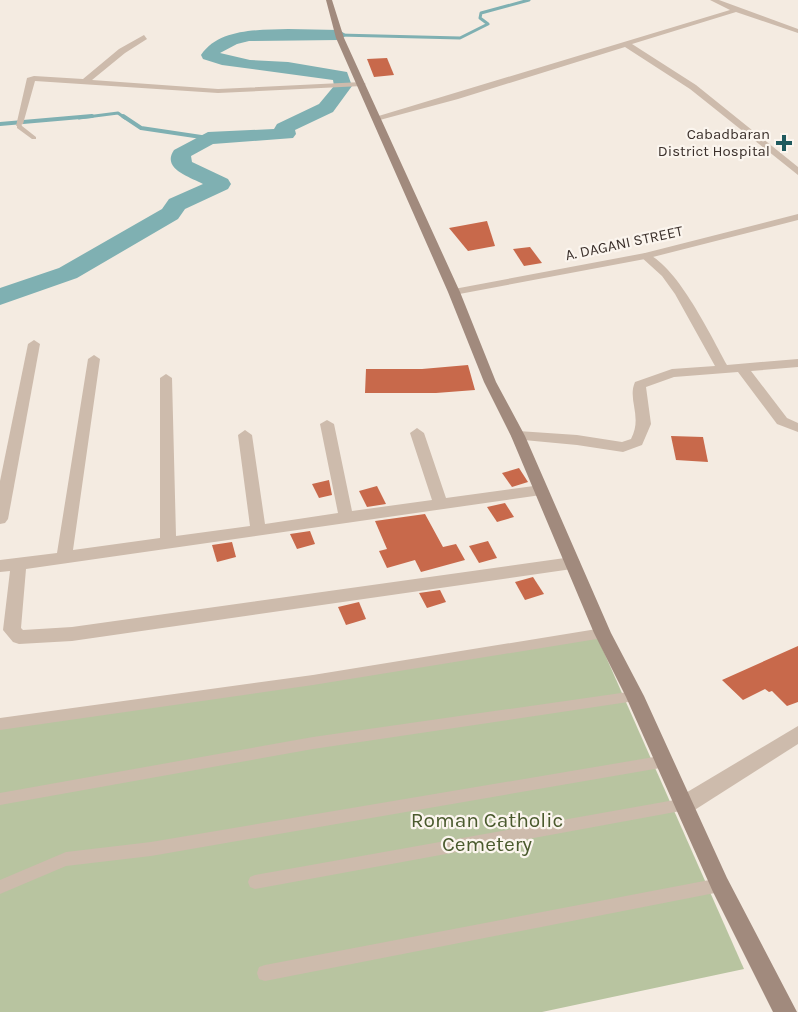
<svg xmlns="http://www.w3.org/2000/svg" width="798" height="1012" viewBox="0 0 798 1012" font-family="Karla,sans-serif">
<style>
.green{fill:#b8c4a0}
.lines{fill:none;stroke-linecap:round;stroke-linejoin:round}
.stream-far1{stroke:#7fb0b2;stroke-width:3}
.stream{stroke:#7fb0b2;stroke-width:4}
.river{fill:#7fb0b2;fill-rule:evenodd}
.building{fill:#c8694b}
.service{fill:#cdbbac;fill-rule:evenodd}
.minor{fill:#cdbbac;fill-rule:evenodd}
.tertiary{fill:#cdbbac;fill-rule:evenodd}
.secondary{fill:#a18a7d;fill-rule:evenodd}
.poi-dot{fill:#1f5a5e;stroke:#fbf5ee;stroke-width:2}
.labels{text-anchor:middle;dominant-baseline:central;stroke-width:4.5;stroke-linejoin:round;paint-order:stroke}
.far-poi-label{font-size:15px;fill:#3b302b;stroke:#fbf5ee;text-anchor:end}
.far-street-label{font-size:15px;fill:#3b302b;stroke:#fbf5ee}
.near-park-label{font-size:21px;fill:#4a5a2e;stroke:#fbf5ee}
</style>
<rect width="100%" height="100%" fill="#f4ebe1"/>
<polygon class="green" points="595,632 744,969 542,1012 0,1012 0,724"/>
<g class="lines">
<g class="stream-far1">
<polyline points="339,35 460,38 488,24 480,18 481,13 529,0"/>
<polyline points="79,118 118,113 125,118"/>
</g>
<g class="stream">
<polyline points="123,116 141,128 208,138"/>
<polyline points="0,124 92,116"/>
</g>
<path class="river" d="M288,29L339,30L347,35L339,40L249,41L237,44L220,53L250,60L288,62L347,72L352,86L333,112L295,130L296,134L293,138L213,144L191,156L192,162L228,179L231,184L228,189L185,209L178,219L77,278L0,305V288L59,268L162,209L169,199L203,184C190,177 161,169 174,150L208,132L274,129L277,124L319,104L334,86L333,80L222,65L203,59L201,55C219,28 259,30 288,29Z"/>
</g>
<g class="building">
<polygon points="387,58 394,75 374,77 367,59"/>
<polygon points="487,221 495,246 468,251 449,228"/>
<polygon points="530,247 542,263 524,266 513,249"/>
<polygon points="468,365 475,390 436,393 365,393 366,369 422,369"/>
<polygon points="671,436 703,437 708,462 676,460"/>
<polygon points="519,468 528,482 512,487 502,473"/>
<polygon points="329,480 332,495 319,498 312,484"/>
<polygon points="377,486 386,504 367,507 359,491"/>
<polygon points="505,503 514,517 497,522 487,507"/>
<polygon points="425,514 443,547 456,544 465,560 421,572 415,560 387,568 379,551 387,549 375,521"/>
<polygon points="310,531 315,544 297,549 290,534"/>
<polygon points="488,541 497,558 479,563 469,546"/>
<polygon points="232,542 236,557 217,562 212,545"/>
<polygon points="533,577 544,594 525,600 515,582"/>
<polygon points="440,590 446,602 427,608 419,593"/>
<polygon points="359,602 366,619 346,625 338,607"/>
<polygon points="798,646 798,702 787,706 772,691 769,692 765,689 743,700 722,680"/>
</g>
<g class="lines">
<g class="service">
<polygon points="17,123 21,123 22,126 36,137 36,139 32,139 17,128"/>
<polygon points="603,628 607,630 609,633 607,636 603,638 313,685 0,730 0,718 313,675"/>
<polygon points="635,691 639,692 641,696 639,700 635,701 313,749 0,805 0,793 313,737"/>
<polygon points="666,755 671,757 673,761 671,765 666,767 151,856 66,866 0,894 0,880 66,852 151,842"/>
<polygon points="686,798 691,799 693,804 691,809 686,810 255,889 250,887 248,882 250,877 255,875"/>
<polygon points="720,878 725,880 727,885 725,890 720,892 265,981 259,979 257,973 259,967 265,965"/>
</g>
<g class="minor">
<polygon points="710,0 719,0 798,29 798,33 736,12 632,44 696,85 798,167 798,175 690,89 625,47 458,99 376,121 372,118 730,10"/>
<polygon points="144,35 147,39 125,53 92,80 218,89 362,82 366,84 362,86 218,93 35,81 23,124 16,126 27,78 34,76 83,79 119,49"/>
<path d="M645,253C676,263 711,336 727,365L798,359V367L751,371L787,418L798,423V432L777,424L738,372L674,377L646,387L651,424L642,445L623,452L577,445L513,439L511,436L518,431L577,435L622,442L631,439C643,416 627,400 635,382L672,369L715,366L675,294L662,276L640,256Z"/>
<polygon points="34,340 40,344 8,519 5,523 0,524 0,481 28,344"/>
<polygon points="94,355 100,359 73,550 160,538 160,378 166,374 172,378 176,536 250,526 238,435 245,430 252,435 265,524 338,513 320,424 327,420 334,424 352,511 432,500 410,433 417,428 424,433 446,498 541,485 548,490 541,495 26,569 21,628 23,630 72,627 572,557 578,559 580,563 578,567 572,569 72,641 19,644 13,642 3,630 10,571 0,572 0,560 57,553 88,359"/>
<polygon points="798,726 798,744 693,811 686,813 679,811 676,804 679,797"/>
</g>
<polygon class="tertiary" points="798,214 798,220 645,259 454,295 448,292 454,289 645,253"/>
<polygon class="secondary" points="326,0 332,0 344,38 460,292 496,382 525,436 611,633 644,696 727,878 797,1012 773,1012 713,892 626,697 594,633 511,436 484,382 448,292 336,38"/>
</g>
<path class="poi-dot" d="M781 134h6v6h6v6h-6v6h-6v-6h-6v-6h6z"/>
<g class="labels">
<g class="far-poi-label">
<text x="770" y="134">Cabadbaran<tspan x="770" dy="17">District Hospital</tspan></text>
</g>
<g class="far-street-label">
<text transform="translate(624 243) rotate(-12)">A. DAGANI STREET</text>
</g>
<g class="near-park-label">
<text x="487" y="820">Roman Catholic<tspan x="487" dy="24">Cemetery</tspan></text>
</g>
</g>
</svg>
